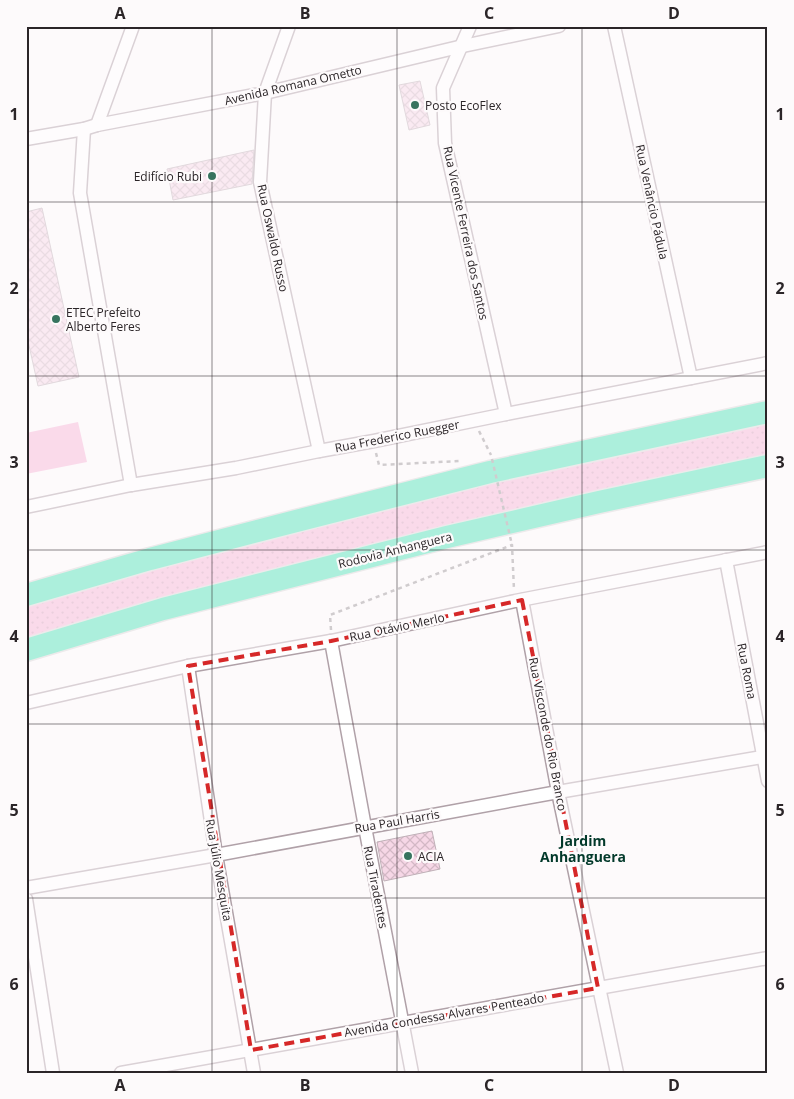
<svg xmlns="http://www.w3.org/2000/svg" width="794" height="1099" viewBox="0 0 794 1099" font-family="'Open Sans',sans-serif">
<style>
.grass{fill:url(#grass-dots)}
.pitch{fill:#f6b4d6}
.building{fill:url(#building-cross-hatch);stroke:#c0b1b8}
.lines{fill:none;stroke-linecap:round;stroke-linejoin:round}
.street-casing{stroke:#b0a1a8;stroke-width:15}
.highway-casing{stroke:#d9d8d8;stroke-width:25}
.path{stroke:#9a9698;stroke-width:2.5;stroke-dasharray:4 4;stroke-linecap:butt}
.street{stroke:#fff;stroke-width:12}
.highway{stroke:#4be3b5;stroke-width:22}
.path-bridge{stroke:#9a9698;stroke-width:2.5;stroke-dasharray:4 4;stroke-linecap:butt}
.marked{fill:none;stroke:#d62828;stroke-width:4;stroke-dasharray:10 6;stroke-linejoin:round}
.grid{fill:none;stroke:#2b2528;stroke-width:1;stroke-opacity:0.55}
.poi-dot{fill:#37745f;stroke:#fdfafb;stroke-width:2}
.labels{text-anchor:middle;dominant-baseline:central;stroke-width:4.5;stroke-linejoin:round;paint-order:stroke}
.street-label{font-size:12px;fill:#2b2528;stroke:#fdfafb}
.poi-label{font-size:12px;fill:#2b2528;stroke:#fdfafb;text-anchor:start}
.neighbourhood-label{font-size:14px;font-weight:bold;fill:#02392a;stroke:#fdfafb}
.neatline{fill:none;stroke:#2b2528;stroke-width:2}
.grid-label{font-size:16px;text-anchor:middle;font-weight:bold;fill:#2b2528}
</style>
<defs>
<pattern id="grass-dots" width="8" height="8" patternUnits="userSpaceOnUse" patternTransform="scale(1.25)"><rect width="8" height="8" fill="#f6b4d6"/><path d="M2 2h.1M6 6h.1" fill="none" stroke="#d39bb8" stroke-width="1.8" stroke-linecap="round"/></pattern>
<pattern id="building-cross-hatch" width="8" height="8" patternUnits="userSpaceOnUse" patternTransform="scale(1.25)"><rect width="8" height="8" fill="#f6d7e6"/><path d="M0 0l8 8M0 8l8-8" fill="none" stroke="#d3b8c5"/></pattern>
</defs>
<rect width="100%" height="100%" fill="#fdfafb"/>
<polygon class="grass" points="768,421 768,458 26,640 26,603 457,488"/>
<polygon class="pitch" points="78,422 87,462 26,474 26,433"/>
<g class="building">
<polygon points="420,81 430,125 409,130 399,85"/>
<polygon points="254,150 252,184 173,200 167,169"/>
<polygon points="42,208 79,377 38,386 26,332 26,212"/>
<polygon points="432,831 440,869 384,881 377,842"/>
</g>
<g class="lines">
<g class="street-casing">
<g id="street">
<polyline points="289,26 265,93 260,182 319,451"/>
<polyline points="470,26 443,88 445,143 506,414"/>
<polyline points="614,26 691,378"/>
<polyline points="97,125 133,26"/>
<polyline points="84,129 80,193 131,485"/>
<polyline points="26,139 84,129 97,125 265,93 463,46 559,26"/>
<polyline points="26,507 131,485 236,468 319,451 374,441 506,414 768,363"/>
<polyline points="726,560 768,781"/>
<polyline points="522,600 558,792 617,1073"/>
<polyline points="331,641 365,827 412,1073"/>
<polyline points="188,666 216,855 254,1073"/>
<polyline points="26,703 188,666 331,641 515,601 768,552"/>
<polyline points="26,888 216,855 558,792 768,756"/>
<polyline points="26,899 53,1073"/>
<polyline points="121,1073 768,958"/>
</g>
</g>
<g class="highway-casing">
<g id="highway">
<polyline points="26,595 150,559 304,519 490,472 768,412"/>
<polyline points="26,650 163,609 447,537 599,502 768,466"/>
</g>
</g>
<g class="path">
<polyline points="479,431 491,455"/>
<polyline points="376,453 379,465 460,461"/>
<polyline points="331,630 330,615 512,545 514,590"/>
</g>
<use href="#street" class="street"/>
<use href="#highway" class="highway"/>
<polyline class="path-bridge" points="492,459 512,545"/>
</g>
<path d="M0 0H794V1099H0ZM522,600L598,988L251,1050L188,666L331,641Z" fill="#fdfafb" fill-opacity=".55" fill-rule="evenodd"/>
<path class="marked" d="M522,600L598,988L251,1050L188,666L331,641Z"/>
<path class="grid" d="M212,26V1073M397,26V1073M582,26V1073M26,202H768M26,376H768M26,550H768M26,724H768M26,898H768"/>
<g class="poi-dot">
<circle cx="415" cy="105" r="5"/>
<circle cx="212" cy="176" r="5"/>
<circle cx="56" cy="319" r="5"/>
<circle cx="408" cy="856" r="5"/>
</g>
<g class="labels">
<g class="street-label">
<text transform="translate(293 85) rotate(-13)">Avenida Romana Ometto</text>
<text transform="translate(652 202) rotate(78)">Rua Venâncio Pádula</text>
<text transform="translate(466 233) rotate(78)">Rua Vicente Ferreira dos Santos</text>
<text transform="translate(273 238) rotate(78)">Rua Oswaldo Russo</text>
<text transform="translate(397 436) rotate(-11)">Rua Frederico Ruegger</text>
<text transform="translate(395 550) rotate(-14)">Rodovia Anhanguera</text>
<text transform="translate(397 627) rotate(-12)">Rua Otávio Merlo</text>
<text transform="translate(747 671) rotate(79)">Rua Roma</text>
<text transform="translate(548 734) rotate(79)">Rua Visconde do Rio Branco</text>
<text transform="translate(397 821) rotate(-10)">Rua Paul Harris</text>
<text transform="translate(219 870) rotate(80)">Rua Júlio Mesquita</text>
<text transform="translate(376 887) rotate(79)">Rua Tiradentes</text>
<text transform="translate(444 1015) rotate(-10)">Avenida Condessa Alvares Penteado</text>
</g>
<g class="poi-label">
<text x="425" y="105">Posto EcoFlex</text>
<text x="202" y="176" text-anchor="end">Edifício Rubi</text>
<text x="66" y="312">ETEC Prefeito<tspan x="66" dy="14">Alberto Feres</tspan></text>
<text x="418" y="856">ACIA</text>
</g>
<g class="neighbourhood-label">
<text x="583" y="840">Jardim<tspan x="583" dy="16">Anhanguera</tspan></text>
</g>
</g>
<rect width="794" height="1099" fill="none" stroke="#fdfafb" stroke-width="55"/>
<rect x="28" y="28" width="738" height="1044" class="neatline"/>
<g class="grid-label">
<text x="120" y="19">A</text>
<text x="305" y="19">B</text>
<text x="489" y="19">C</text>
<text x="674" y="19">D</text>
<text x="14" y="120">1</text>
<text x="780" y="120">1</text>
<text x="14" y="294">2</text>
<text x="780" y="294">2</text>
<text x="14" y="468">3</text>
<text x="780" y="468">3</text>
<text x="14" y="642">4</text>
<text x="780" y="642">4</text>
<text x="14" y="816">5</text>
<text x="780" y="816">5</text>
<text x="14" y="990">6</text>
<text x="780" y="990">6</text>
<text x="120" y="1091">A</text>
<text x="305" y="1091">B</text>
<text x="489" y="1091">C</text>
<text x="674" y="1091">D</text>
</g>
</svg>
